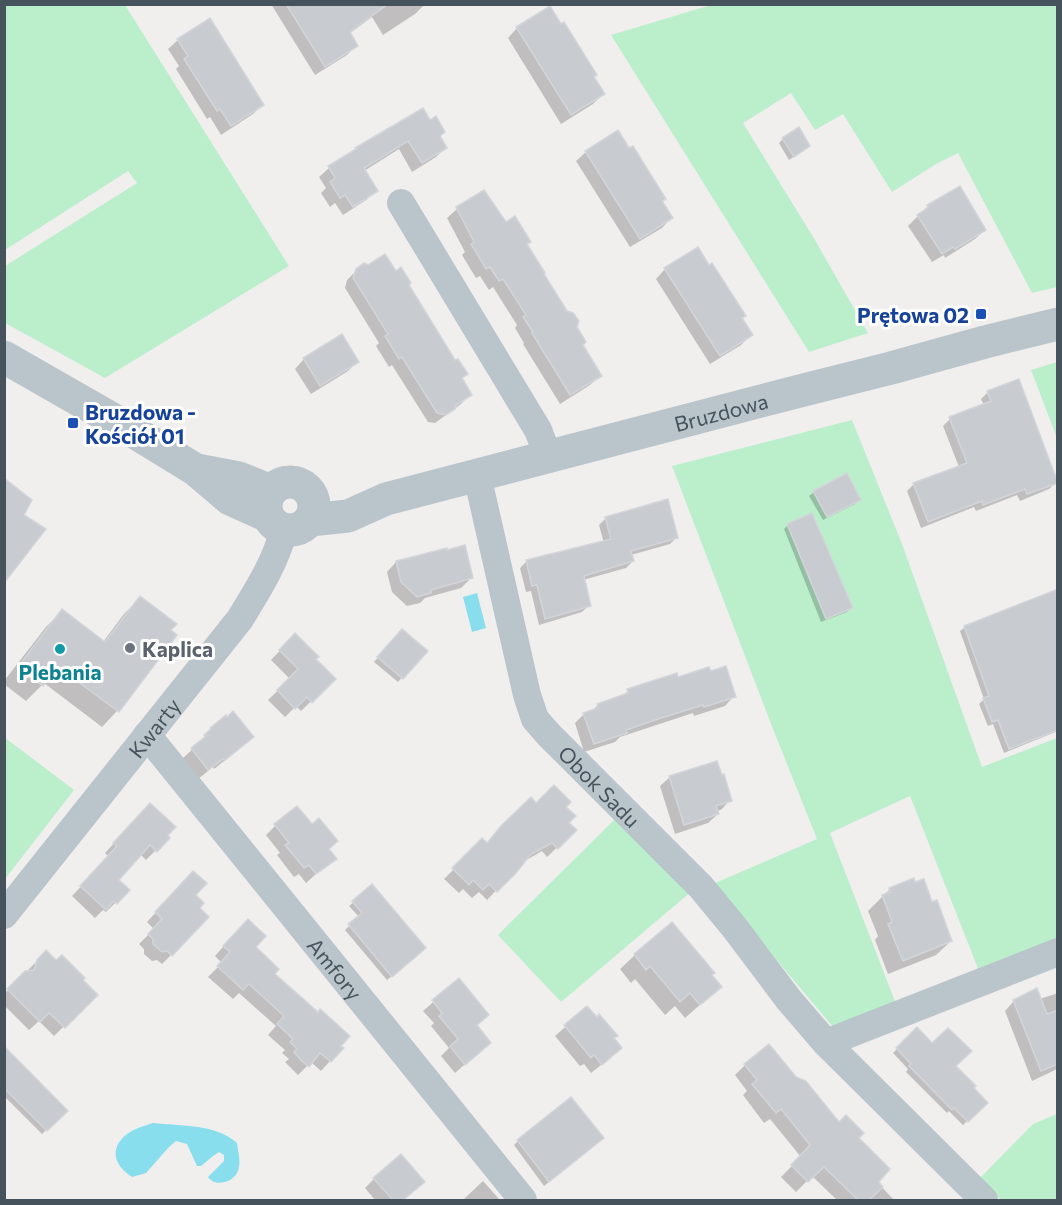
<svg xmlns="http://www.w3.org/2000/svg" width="1062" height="1205" viewBox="0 0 1062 1205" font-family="Commissioner,sans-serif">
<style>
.green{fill:#bbefcc}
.water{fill:#88deed}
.shadow{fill:#0003}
.building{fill:#c8ccd1;stroke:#d2d5da;stroke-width:1.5}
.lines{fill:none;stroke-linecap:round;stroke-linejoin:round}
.minor{stroke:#b9c4cb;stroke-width:28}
.tertiary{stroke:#b9c4cb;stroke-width:33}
.transit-dot{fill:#1a4fb4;stroke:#fff;stroke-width:2}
.worship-dot{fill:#6b7280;stroke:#fff;stroke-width:2}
.culture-dot{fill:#0f9aa8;stroke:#fff;stroke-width:2}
.labels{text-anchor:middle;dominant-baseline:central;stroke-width:6;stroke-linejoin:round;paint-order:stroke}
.transit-label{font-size:21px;font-weight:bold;fill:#164399;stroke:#fff;text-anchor:end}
.street-label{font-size:21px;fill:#46535c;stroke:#fff}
.worship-label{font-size:21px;font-weight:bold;fill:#5b616d;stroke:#fff;text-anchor:start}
.culture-label{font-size:21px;font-weight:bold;fill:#0d838f;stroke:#fff}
</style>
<rect width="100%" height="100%" fill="#f1eeee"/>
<g class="green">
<polygon points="4,5 125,5 289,266 105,378 5,323 5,266 137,183 128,171 5,250"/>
<polygon points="711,5 1057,5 1057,287 1032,293 958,153 936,164 892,192 843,114 815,130 791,93 743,123 815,240 868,333 809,352 611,35"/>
<polygon points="1057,362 1058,362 1057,438 1031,370"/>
<polygon points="852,420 902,544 982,767 1057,738 1057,941 979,971 910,796 830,833 896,1004 833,1027 713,884 817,839 773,729 672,466"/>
<polygon points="4,737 74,790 5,879 4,879"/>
<polygon points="617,817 692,891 561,1002 498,935"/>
<polygon points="1057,1114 1057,1200 1001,1200 979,1179 1033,1124"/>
</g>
<g class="water">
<polygon points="477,593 486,628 472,632 463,597"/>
<path d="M153,1123C181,1126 216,1124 237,1143C238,1152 242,1164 237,1173C231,1183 215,1187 208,1177L224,1161V1155L219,1152L213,1156L201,1166H197L187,1144L176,1141L169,1147L146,1173L132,1177C115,1166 108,1149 127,1134C135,1128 144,1126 153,1123Z"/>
</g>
<g class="shadow">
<polygon points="271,4 424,4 424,5 415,14 383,35 372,17 349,34 356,46 347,55 315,75"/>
<polygon points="560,26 603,94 593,104 561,124 508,38 517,28"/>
<polygon points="178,40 262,105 253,114 221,135 210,117 207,119 176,69 179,66 168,49"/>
<polygon points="430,122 445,148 436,157 412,172 399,149 364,171 376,191 366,200 343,215 335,203 330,207 321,193 326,188 319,177 329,168"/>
<polygon points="783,139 804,150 789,160 779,143"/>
<polygon points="586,152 661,201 671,218 662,228 630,247 576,161"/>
<polygon points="484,192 505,224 526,245 575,327 581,345 600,376 590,385 560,404 523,344 524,343 515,328 517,325 493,287 489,290 480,276 476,278 462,255 465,252 447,218 457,209"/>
<polygon points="928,206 985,230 975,239 945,258 944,255 932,262 908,226"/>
<polygon points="665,269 740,319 751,335 741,345 710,364 656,279"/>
<polygon points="357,270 395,273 407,285 470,394 461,404 435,423 428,422 392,365 389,367 376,346 379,343 345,288 347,280"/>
<polygon points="304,359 357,362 348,371 311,394 295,369"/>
<polygon points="988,392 1056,482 1049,489 1020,501 1017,495 976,511 974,507 921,528 907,491 914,484 959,467 943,426 950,419 984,405 981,399"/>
<polygon points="814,492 859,499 855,504 823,520 809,496"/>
<polygon points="606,518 677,537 670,544 631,555 633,561 626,568 583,580 589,605 582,612 539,625 531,591 526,592 520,568 527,561 604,543 599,525"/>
<polygon points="788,525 851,608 847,612 821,622 784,529"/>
<polygon points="396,562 471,578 461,588 425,598 420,603 407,606 392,592 387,572"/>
<polygon points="1058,591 1058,731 1004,753 993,724 988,726 979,704 984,699 960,631 965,627"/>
<polygon points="140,598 169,631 175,635 117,711 102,727 44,683 26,701 4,684 4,681 46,627 62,611 103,642 124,614"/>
<polygon points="295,635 314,659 334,679 301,711 296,706 285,717 268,700 290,679 271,660"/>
<polygon points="398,635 425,651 398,682 374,662"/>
<polygon points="677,679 734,696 725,706 694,716 693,713 620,737 615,742 584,752 575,723 584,714 591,712 598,705 621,697 628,691"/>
<polygon points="226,717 252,737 243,746 214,769 213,767 198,779 182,759 196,746 211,729"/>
<polygon points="670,777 730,800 721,810 717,811 718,814 708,823 675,834 660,786"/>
<polygon points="536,805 564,807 567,823 575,830 547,857 542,851 523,862 487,900 479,892 472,898 463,889 459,893 444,879 482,841 486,845"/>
<polygon points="297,808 334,858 306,883 299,874 294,877 277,855 280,853 266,835 275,826"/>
<polygon points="141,814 168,838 146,860 140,854 117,880 128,890 106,912 103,910 95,918 72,896 109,857 105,853"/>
<polygon points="184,882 193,895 171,955 162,964 157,960 152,961 144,954 144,949 139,944 154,929 147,922"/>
<polygon points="890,889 932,904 951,941 936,955 888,974 875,940 878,936 868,911"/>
<polygon points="354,902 420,953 387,980 345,930 359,917 349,906"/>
<polygon points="672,924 720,987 685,1018 675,1006 665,1015 635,979 631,983 620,969 635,955"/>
<polygon points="238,930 254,947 273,974 330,1061 321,1071 311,1062 298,1075 285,1062 289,1059 282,1053 285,1050 268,1035 276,1026 239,993 233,999 208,977 222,963 215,956"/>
<polygon points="46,952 56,962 81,980 96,995 54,1036 39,1021 29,1030 4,1005 4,994"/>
<polygon points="459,980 476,1026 489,1043 455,1073 441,1056 449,1048 431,1026 434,1023 423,1011"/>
<polygon points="1058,993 1058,1067 1055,1070 1032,1081 1005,1011 1014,1001 1040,999"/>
<polygon points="587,1008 613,1039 611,1057 591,1073 584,1064 580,1066 555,1036"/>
<polygon points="917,1029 954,1066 972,1088 986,1103 963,1125 949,1111 947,1113 906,1072 908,1069 893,1053"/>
<polygon points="4,1048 66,1111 42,1134 4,1096"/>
<polygon points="745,1065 795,1078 838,1124 857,1138 877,1182 894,1200 837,1200 812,1176 796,1192 781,1177 801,1157 770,1119 764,1123 743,1095 747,1091 735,1075"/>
<polygon points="518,1141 597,1143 544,1186 514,1145"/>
<polygon points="374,1179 414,1191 403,1200 375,1200 365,1188"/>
<polygon points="483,1181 500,1200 465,1200 464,1199"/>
</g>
<g class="building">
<polygon points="286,4 388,4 350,32 358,46 325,67"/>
<polygon points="550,6 561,24 564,22 597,75 594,77 605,94 571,115 516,27"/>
<polygon points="210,18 264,105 231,126 220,109 217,111 184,59 188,56 177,39"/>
<polygon points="423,108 430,120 436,116 445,132 440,136 447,148 422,163 408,141 364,168 378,191 353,207 345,195 340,198 330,182 335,178 328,166 356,149 355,148"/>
<polygon points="799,127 810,146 794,157 782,138"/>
<polygon points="618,130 629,148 633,146 666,199 662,201 673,218 640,239 585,151"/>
<polygon points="960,186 986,230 955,249 953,247 942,254 917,215 928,208 927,205"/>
<polygon points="484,190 506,222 515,216 531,242 527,244 545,273 544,274 567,311 573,313 579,321 577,327 586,342 583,345 602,376 570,395 532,333 533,332 523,317 526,315 503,279 499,281 490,267 486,269 471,244 474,242 456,207"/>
<polygon points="698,247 709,265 712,263 746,316 742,318 753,335 720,356 664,268"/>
<polygon points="385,254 396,271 401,267 411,283 409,285 455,360 458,359 468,374 462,378 472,395 456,405 455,409 446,415 437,413 402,357 399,359 385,336 388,334 353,278 356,269 364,263 368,265"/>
<polygon points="342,334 359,362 320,386 303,358"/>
<polygon points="1019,379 1058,483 1027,494 1025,489 983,505 982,501 928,522 913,483 967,463 949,417 991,401 987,391"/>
<polygon points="847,473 861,500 827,517 813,491"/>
<polygon points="4,478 32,500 24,515 46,529 4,583"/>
<polygon points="668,499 678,538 631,551 634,561 584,576 591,606 545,619 537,585 532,586 526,560 611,539 605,517"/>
<polygon points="812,513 853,608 826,619 787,524"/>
<polygon points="465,545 473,578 431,590 431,593 417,597 401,582 396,561 447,548 447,550"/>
<polygon points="1058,589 1058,730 1009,749 998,720 992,722 983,698 989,696 964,626"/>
<polygon points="140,596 177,624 171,630 177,635 119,712 58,667 43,686 18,667 62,609 105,642"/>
<polygon points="402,629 428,651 403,679 377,657"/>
<polygon points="295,633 319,657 316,659 336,679 312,703 307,697 295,709 277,690 298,669 279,650"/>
<polygon points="726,666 736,697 704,707 703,705 661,718 626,730 627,733 594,744 583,713 598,708 597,704 628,693 627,689 677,673 678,677 709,667 711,671"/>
<polygon points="233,711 254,737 225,760 223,759 208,770 191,748 206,736 204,735 211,729 210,728 226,715 227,717"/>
<polygon points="717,761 722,775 724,774 732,801 716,806 719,814 684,825 669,776"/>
<polygon points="554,785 571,802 566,807 576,816 569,823 577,830 558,849 552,843 531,854 516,873 497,892 489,884 483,890 473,880 469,885 452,868 482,838 487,843 501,826 531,797 536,803"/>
<polygon points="150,803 176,827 168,835 170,838 157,852 150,845 119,880 130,890 117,904 114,901 106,910 80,886 117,846 113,843"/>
<polygon points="297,806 312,824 319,818 338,841 329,849 337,859 316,874 309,865 304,868 285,845 289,843 274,824"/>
<polygon points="193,871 207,883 196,895 204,903 200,908 209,917 172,956 167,951 162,952 153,944 153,939 148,934 162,919 155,912"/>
<polygon points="914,878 915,882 924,879 932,902 937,900 952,941 903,961 888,924 892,922 882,895 890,892 889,888"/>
<polygon points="372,884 426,948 392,977 348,924 362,913 352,901"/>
<polygon points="248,919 266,936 256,947 279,969 275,974 318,1012 320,1009 350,1036 341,1046 344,1048 331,1062 320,1053 309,1067 301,1060 294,1052 297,1049 290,1042 293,1039 277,1024 284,1016 249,984 243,990 217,966 230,952 223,946"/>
<polygon points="672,922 715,973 712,975 722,987 700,1005 690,993 680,1002 650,966 646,970 634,954"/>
<polygon points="46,950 56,960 62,955 85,978 83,980 98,995 65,1028 49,1013 40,1022 7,989 25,971 34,970 37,960"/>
<polygon points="459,978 489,1015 477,1025 491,1043 465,1065 450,1046 458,1039 439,1016 442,1013 432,1000"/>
<polygon points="1037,988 1047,1014 1058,1010 1058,1064 1041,1071 1013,1000"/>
<polygon points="587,1006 597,1017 599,1014 618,1036 614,1038 622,1048 602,1065 594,1055 591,1058 564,1025"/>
<polygon points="917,1027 932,1043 948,1028 972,1051 956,1066 976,1086 974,1088 988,1103 968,1122 954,1108 952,1110 909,1066 911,1064 896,1048"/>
<polygon points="769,1044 796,1077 806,1081 839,1122 846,1115 864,1133 859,1138 890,1169 879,1182 883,1187 869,1200 858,1200 824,1167 808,1182 791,1165 810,1145 781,1109 776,1113 752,1084 757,1080 744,1064"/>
<polygon points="4,1046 68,1111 47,1131 4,1088"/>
<polygon points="571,1097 604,1138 549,1182 517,1140"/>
<polygon points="401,1154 425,1182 403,1200 393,1200 373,1178"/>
</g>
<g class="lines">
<g class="minor">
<polyline points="401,203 538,430 548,456"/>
<path id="s1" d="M477,475L527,695L535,719L549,735L701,887L734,927L789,1000L826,1043L984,1200"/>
<path id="s2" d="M147,735L523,1200"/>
<path id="s3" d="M4,915L240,619C257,591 276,562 284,529"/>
<polyline points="826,1043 1058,952"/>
</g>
<g class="tertiary">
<polyline points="4,357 121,424 196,470 230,499 268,516"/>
<polyline points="197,470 239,478 271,491"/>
<circle cx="290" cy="506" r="24"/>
<path id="s4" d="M310,520L348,516L386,499L788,394L891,368L985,342L1058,324"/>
</g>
</g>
<g class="transit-dot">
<rect x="975" y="308" width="12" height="12" rx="3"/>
<rect x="67" y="417" width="12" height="12" rx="3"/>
</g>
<circle class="worship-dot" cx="130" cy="648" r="6"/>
<circle class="culture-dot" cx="60" cy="649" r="6"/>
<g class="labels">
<g class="transit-label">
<text x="969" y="314">Prętowa 02</text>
<text x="85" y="411" text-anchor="start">Bruzdowa -<tspan x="85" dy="24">Kościół 01</tspan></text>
</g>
<g class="street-label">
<text stroke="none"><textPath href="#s4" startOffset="426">Bruzdowa</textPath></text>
<text stroke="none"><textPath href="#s3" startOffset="240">Kwarty</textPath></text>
<text stroke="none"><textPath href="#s1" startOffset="344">Obok Sadu</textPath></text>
<text stroke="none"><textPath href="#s2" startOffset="300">Amfory</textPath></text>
</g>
<g class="worship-label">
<text x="142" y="648">Kaplica</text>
</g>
<g class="culture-label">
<text x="60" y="671">Plebania</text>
</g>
</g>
<rect width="1062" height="1205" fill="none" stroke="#46535c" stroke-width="12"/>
</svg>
